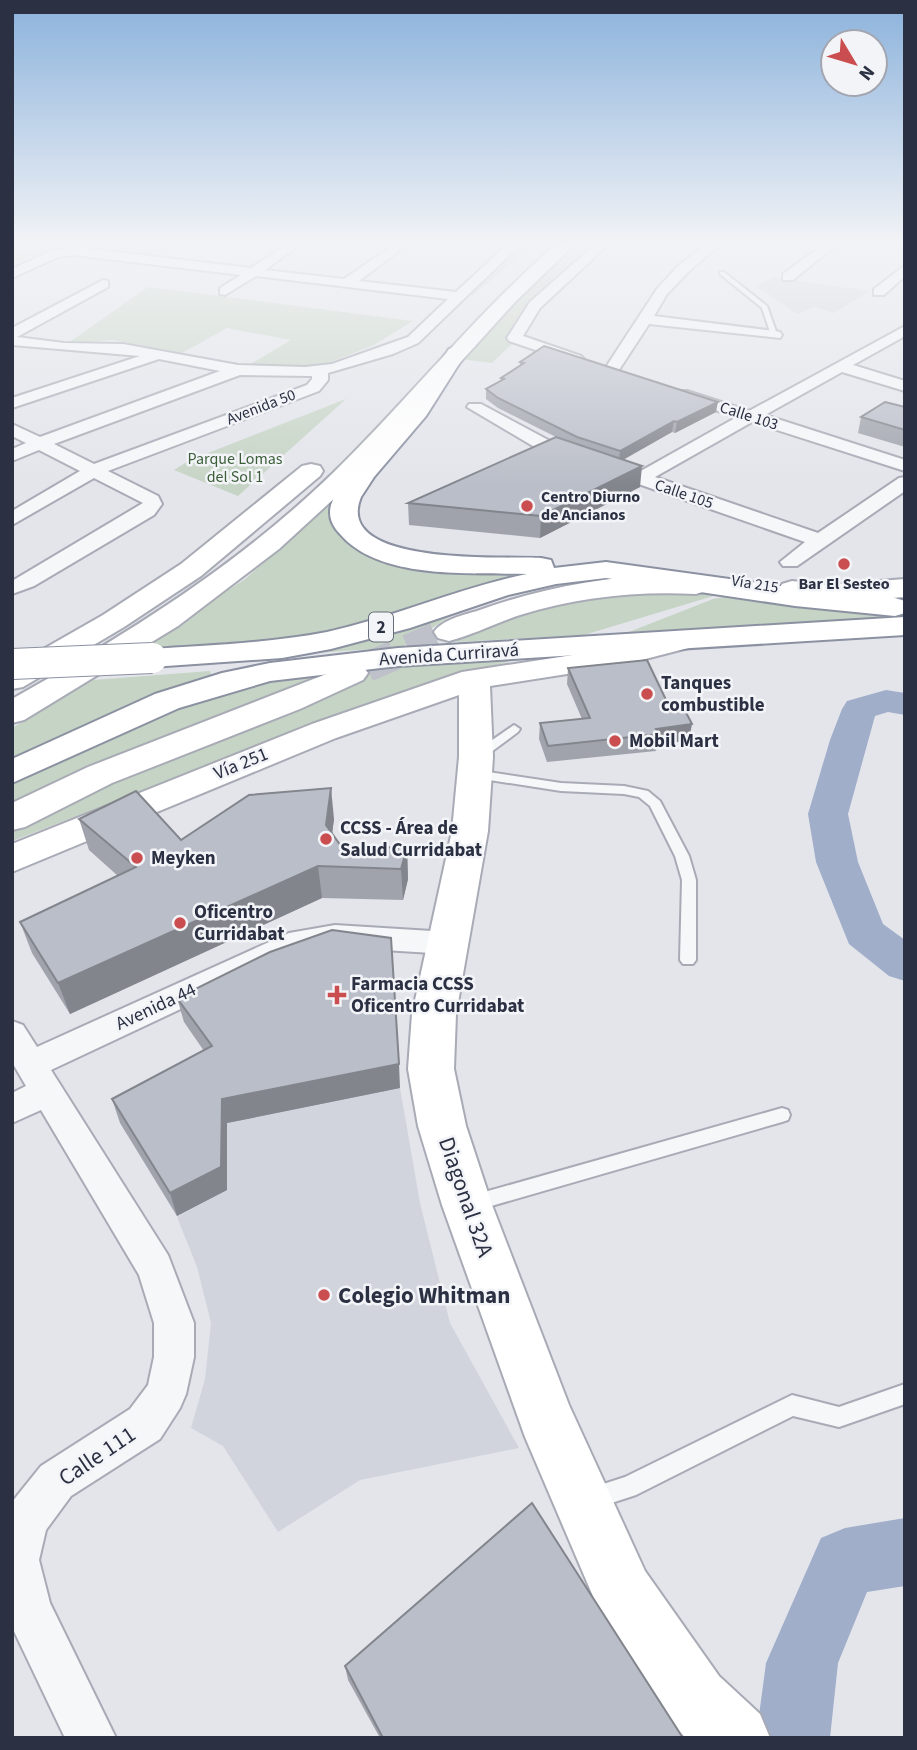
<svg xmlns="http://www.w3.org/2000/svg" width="917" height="1750" viewBox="0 0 917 1750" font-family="'Source Sans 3',sans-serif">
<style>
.built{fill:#d1d4dd}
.green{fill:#c6d4c5}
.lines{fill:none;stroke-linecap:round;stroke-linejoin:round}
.river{fill:#a0aec9;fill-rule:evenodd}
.secondary-tunnel{stroke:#bec1c9;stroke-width:30;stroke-dasharray:30 15;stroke-linecap:butt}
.lane-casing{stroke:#a8abb5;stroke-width:4}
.street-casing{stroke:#a8abb5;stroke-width:4}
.secondary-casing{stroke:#a8abb5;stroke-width:4}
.highway-casing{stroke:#8b91a1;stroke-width:4}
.lane{fill:#f6f7f9;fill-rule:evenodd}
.street{fill:#f6f7f9;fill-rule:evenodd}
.secondary{fill:#fff;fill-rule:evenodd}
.highway{fill:#fff;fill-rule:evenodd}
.highway-bridge-casing{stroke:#8b91a1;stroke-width:32;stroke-linecap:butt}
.highway-bridge{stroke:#fff;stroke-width:30}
.wall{fill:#a0a3ac}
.shaded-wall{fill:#82858c}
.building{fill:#babec8;stroke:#82858c;stroke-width:2}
.poi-dot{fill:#ca4e4f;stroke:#f3f4f8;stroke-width:2.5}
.labels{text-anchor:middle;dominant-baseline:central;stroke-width:5;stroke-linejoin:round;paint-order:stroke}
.far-street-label{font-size:16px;fill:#2b3143;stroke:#f3f4f8}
.far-park-label{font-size:16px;fill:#3b5e39;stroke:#f3f4f8}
.far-poi-label{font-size:16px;font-weight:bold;fill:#2b3143;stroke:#f3f4f8;text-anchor:start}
.shield{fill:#f3f4f8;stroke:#676c79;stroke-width:2}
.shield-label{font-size:18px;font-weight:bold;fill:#2b3143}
.street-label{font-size:19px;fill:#2b3143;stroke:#f3f4f8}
.poi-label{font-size:19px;font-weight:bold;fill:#2b3143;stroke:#f3f4f8;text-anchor:start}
.near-street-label{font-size:23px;fill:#2b3143;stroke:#f3f4f8}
.near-poi-label{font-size:23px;font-weight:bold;fill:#2b3143;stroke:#f3f4f8;text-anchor:start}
</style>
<rect width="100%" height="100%" fill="#e3e5eb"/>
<g class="built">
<polygon points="18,242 179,242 148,258"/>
<polygon points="774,277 869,291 834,313 814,307 797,314 756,286"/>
<polygon points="400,1088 420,1203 450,1323 519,1448 360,1480 278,1532 223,1446 191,1428 205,1379 211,1323 197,1267 177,1217 227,1190 227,1123 297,1107"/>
</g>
<g class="green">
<polygon points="12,242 18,242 54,246 18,262 12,262"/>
<polygon points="524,242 538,242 473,295 466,295"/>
<polygon points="578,242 600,242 555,277 528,305 514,342 492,363 460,359 534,279"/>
<polygon points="148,287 413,321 374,345 323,365 249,365 291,340 227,328 182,353 113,340 68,343"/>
<polygon points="346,399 238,496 174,470 190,460"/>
<polygon points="338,496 330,520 342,536 367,551 396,563 570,569 344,630 258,643 131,650 244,580"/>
<polygon points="634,586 720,594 584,635 457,642 453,634 474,624"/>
<polygon points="729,596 750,596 905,613 905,617 629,632 713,599"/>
<polygon points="462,609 402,647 300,654"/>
<polygon points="536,654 407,690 12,841 12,780 155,713 286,674"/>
<polygon points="210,671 212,679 12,767 12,728 93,680"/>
</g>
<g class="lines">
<g class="river">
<polygon points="886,690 905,693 905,715 888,712 875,716 848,814 858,862 883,924 905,940 905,981 889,976 849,944 816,862 808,814 830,740 842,709 847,701"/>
<polygon points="905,1518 905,1586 867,1592 838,1663 830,1738 756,1738 766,1663 821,1538 845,1528"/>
</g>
<polyline class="secondary-tunnel" points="367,667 449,632"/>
<g class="lane-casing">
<g id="lane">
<polygon points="720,272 724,272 767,306 778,337 771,335 762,308 720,274"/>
<polygon points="514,725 520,729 518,732 483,758 475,758 473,755 475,752"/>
<polygon points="475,770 561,783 624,786 648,791 660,801 689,856 696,880 696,960 693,964 683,964 680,960 682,880 675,856 650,806 639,797 624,794 561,791 470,777 469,774 470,771"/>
<polygon points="782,1108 788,1110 790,1115 788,1120 782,1122 474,1211 468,1209 465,1203 468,1197 474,1195"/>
<polygon points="905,1384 905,1404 839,1427 793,1416 636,1495 593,1509 585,1506 582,1498 585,1490 625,1477 792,1395 839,1407"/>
</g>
</g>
<g class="street-casing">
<g id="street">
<path d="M291,242H304L265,270L344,279L398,242H411L359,281L456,292L510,242H523L418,343L393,354L328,373V380L319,391L108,471L158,496L162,504L154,515L34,586L12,594V581L143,503L94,478L12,525V511L80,471L39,450L12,461V449L26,443L12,436V424L40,437L220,371L159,359L12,408V398L140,356L12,345V328L103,280L108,281V287L17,337L64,343L123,344L238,365L305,367L332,364L408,337L448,299L256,276L225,295L220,294V288L241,275L73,255L58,257L12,278V269L51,251L73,247L251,268ZM240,375L312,376V379L307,385L94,464L54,444Z"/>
<polygon points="598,242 611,242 540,308 523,336 581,356 584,359 581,362 571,362 509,341 507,338 530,302"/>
<polygon points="710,242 723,242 688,272 667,294 654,316 775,331 780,332 782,335 780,338 649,324 617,373 607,373 604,370 657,289 678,266"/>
<polygon points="827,242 840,242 793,280 783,280 783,274"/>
<polygon points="905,265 905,276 884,295 874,295 874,289"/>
<polygon points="905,326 905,336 853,365 905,381 905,391 842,372 765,415 905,460 905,471 752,422 655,477 818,533 899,478 905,477 905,491 797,566 783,566 780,562 805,542 538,449 467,407 469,404 481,404 550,441 639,472 737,417 675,397 673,394 675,391 687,391 749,411"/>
<polygon points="335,925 448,932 458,935 463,943 458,951 448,954 335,947 304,951 51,1070 168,1255 194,1323 194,1357 186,1394 180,1408 160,1439 71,1496 46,1530 39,1560 50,1603 116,1738 65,1738 12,1627 12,1502 41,1466 130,1409 148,1385 154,1357 154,1323 139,1275 41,1110 12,1123 12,1093 26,1086 12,1062 12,1021 23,1025 37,1047 289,933"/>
</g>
</g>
<g class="secondary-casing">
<g id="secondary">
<path d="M559,242H577L515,302L350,484L279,549L178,626L24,720L12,723V699C127,634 237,566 333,473C410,398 477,312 559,242Z"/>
<polygon points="311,464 320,466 323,471 320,476 201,576 124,627 23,687 12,689 12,667 103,615 181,564 302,466"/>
<path d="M664,575L706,579L710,585L706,591L696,594C636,591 578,597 520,615C496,623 473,635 449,641L438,638L434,632C442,620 463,615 477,611C538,589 599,577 664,575Z"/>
<polygon points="905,579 905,597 827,603 782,596 778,590 782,584 792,581 827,585"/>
<polygon points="685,631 696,634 700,640 696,646 618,666 490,686 493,757 488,831 456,1014 454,1069 466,1126 492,1205 569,1405 645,1571 719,1676 760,1714 770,1738 686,1738 671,1724 601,1615 525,1437 442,1205 418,1126 408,1069 412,1014 452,831 459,757 459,695 336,738 12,872 12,844 312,724 462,672 618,648"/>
<polygon points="352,664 363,666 368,673 363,680 300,709 112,783 25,827 12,830 12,803 88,767"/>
</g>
</g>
<g class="highway-casing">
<g id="highway">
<path d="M456,347L463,349L466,353L426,416L374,477L361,497C332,567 505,556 541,558L551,560L554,568L606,562L795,588L895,598L905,601V613L895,616L795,606L606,578L556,584L508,595L410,628L331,649L282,658L152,667L141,665L136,658L141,651L152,649C211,645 270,643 327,632C395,617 459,588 527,574C472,572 380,581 340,534C332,526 328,516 331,505C344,467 385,437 410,406C425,388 436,368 449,349Z"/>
<polygon points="905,617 905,635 398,666 270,681 179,708 12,783 12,759 155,694 222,673 270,663 398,648"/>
</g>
</g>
<use href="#lane" class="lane"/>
<use href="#street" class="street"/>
<use href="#secondary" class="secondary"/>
<use href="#highway" class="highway"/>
<g class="highway-bridge-casing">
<polyline id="highway-bridge" points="12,664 152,658"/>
</g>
<use href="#highway-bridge" class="highway-bridge"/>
</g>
<g class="wall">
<polygon points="520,362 716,412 675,433 672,432 623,460 640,487 540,538 409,525 408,503 556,437 498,408 486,399 486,389 501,380 501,378 520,366"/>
<polygon points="905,407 905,447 858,433 861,417"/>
<polygon points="568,668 667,702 689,740 657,745 656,751 547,762 539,739 540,723 582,719 567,684"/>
<polygon points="79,819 181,840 334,819 332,834 341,846 407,848 408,879 403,900 322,898 70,1014 32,953 20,922 118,876 89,850"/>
<polygon points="177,998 400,1088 227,1123 227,1190 177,1216 120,1123 112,1099 204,1051 184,1022"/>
<polygon points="345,1666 683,1738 380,1738 348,1680"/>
</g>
<g class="shaded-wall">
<polygon points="718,402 716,412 675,433 677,422"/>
<polygon points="674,421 672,432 619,462 620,451"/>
<polygon points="642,466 640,487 540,538 541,516"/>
<polygon points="692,724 689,740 657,745 659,734 656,729"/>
<polygon points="331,788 334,819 329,857 326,825"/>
<polygon points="407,848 408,879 403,900 401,869"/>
<polygon points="318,866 322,898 70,1014 58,983"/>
<polygon points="399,1064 400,1088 227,1123 227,1190 177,1216 170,1193 222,1099"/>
</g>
<g class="building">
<polygon points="544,346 718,402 677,422 674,421 620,451 577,437 498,398 486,389 504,379 501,378 524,363 520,362"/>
<polygon points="885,402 905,407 905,430 861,417"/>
<polygon points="556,437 642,466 541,516 408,503"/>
<polygon points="647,660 667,702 680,701 692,724 656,729 659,734 548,746 540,723 590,718 568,668"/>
<polygon points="331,788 326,825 341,846 407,848 401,869 318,866 58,983 20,922 136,867 79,819 136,791 181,840 249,795"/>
<polygon points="332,930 391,938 399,1064 222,1099 221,1167 170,1193 112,1099 212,1046 177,998 270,952"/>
<polygon points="532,1503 683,1738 383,1738 345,1666"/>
</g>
<linearGradient id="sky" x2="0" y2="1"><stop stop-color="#8bb2dc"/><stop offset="0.5" stop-color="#f2f3f6"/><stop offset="1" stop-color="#f2f3f6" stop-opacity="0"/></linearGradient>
<rect width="917" height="486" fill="url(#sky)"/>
<g class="poi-dot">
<circle cx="527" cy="506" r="7"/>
<circle cx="844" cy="564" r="7"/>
<circle cx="647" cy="694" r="7"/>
<circle cx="615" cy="741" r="7"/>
<circle cx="326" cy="839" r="7"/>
<circle cx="137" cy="858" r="7"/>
<circle cx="180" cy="923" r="7"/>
<path d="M333.5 984.5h7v7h7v7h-7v7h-7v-7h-7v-7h7z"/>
<circle cx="324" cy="1295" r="7"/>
</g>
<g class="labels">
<g class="far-street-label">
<text transform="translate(261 407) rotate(-21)">Avenida 50</text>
<text transform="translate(749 416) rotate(18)">Calle 103</text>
<text transform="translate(684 494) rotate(19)">Calle 105</text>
<text transform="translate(755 584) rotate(9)">Vía 215</text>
</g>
<g class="far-park-label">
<text x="235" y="459">Parque Lomas<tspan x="235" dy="18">del Sol 1</tspan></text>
</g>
<g class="far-poi-label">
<text x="541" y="497">Centro Diurno<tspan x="541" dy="18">de Ancianos</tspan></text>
<text x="844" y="584" text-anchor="middle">Bar El Sesteo</text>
</g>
<rect class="shield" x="369" y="612.5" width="24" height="29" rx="5"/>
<g class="shield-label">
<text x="381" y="627">2</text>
</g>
<g class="street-label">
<text transform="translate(449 655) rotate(-4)">Avenida Curriravá</text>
<text transform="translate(241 764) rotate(-22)">Vía 251</text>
<text transform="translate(156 1007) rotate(-25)">Avenida 44</text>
</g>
<g class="poi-label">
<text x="661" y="683">Tanques<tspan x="661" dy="22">combustible</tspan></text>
<text x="629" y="741">Mobil Mart</text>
<text x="340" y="828">CCSS - Área de<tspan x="340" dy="22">Salud Curridabat</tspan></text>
<text x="151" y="858">Meyken</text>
<text x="194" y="912">Oficentro<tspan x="194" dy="22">Curridabat</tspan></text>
<text x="351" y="984">Farmacia CCSS<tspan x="351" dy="22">Oficentro Curridabat</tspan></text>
</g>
<g class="near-street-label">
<text transform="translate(466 1197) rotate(71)">Diagonal 32A</text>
<text transform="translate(97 1456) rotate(-34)">Calle 111</text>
</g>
<g class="near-poi-label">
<text x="338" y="1295">Colegio Whitman</text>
</g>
</g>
<rect width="917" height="1750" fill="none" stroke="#2b3143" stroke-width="28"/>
<g transform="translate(854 63) rotate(128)"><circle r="33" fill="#f3f4f8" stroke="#a3a6b0" stroke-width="2"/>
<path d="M0-5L12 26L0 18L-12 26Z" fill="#ca4e4f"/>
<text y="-10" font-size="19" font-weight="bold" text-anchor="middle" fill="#2b3143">N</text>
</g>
</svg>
